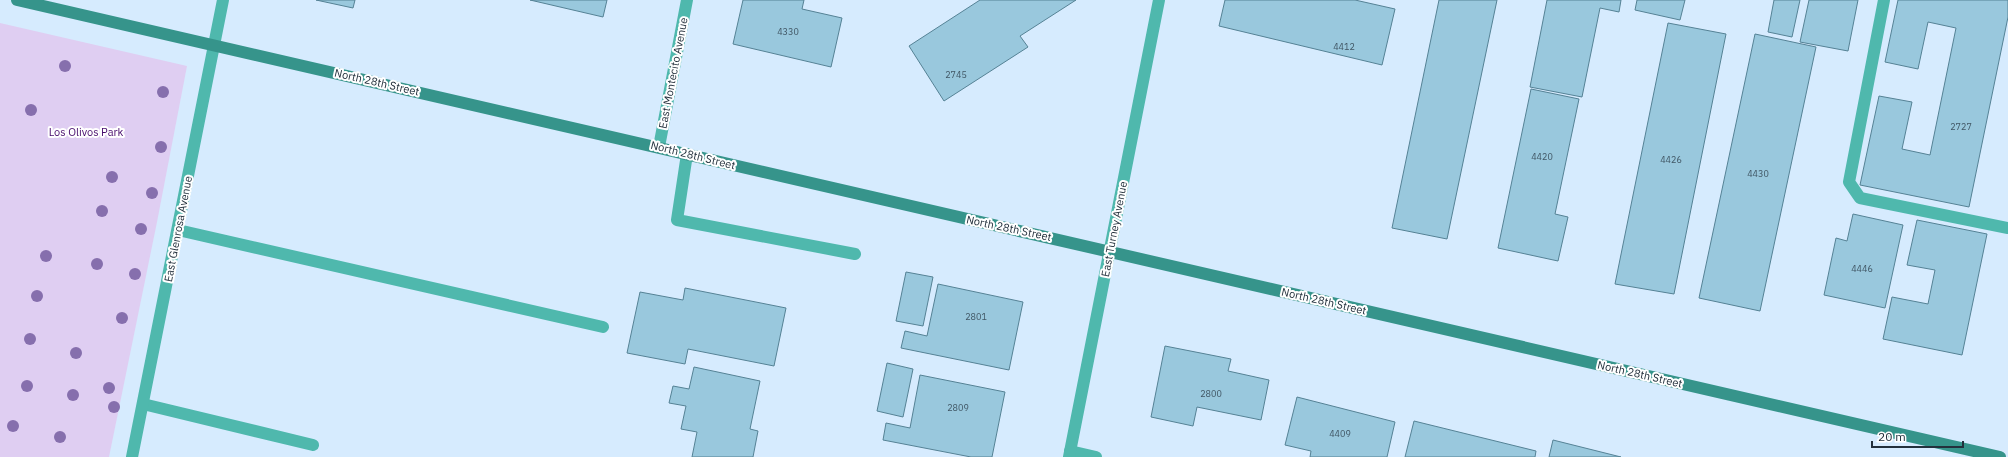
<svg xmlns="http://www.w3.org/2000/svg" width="2008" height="457" viewBox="0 0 2008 457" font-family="'IBM Plex Sans',sans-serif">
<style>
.green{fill:#dfcef2}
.building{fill:#99c8dd;stroke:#558295}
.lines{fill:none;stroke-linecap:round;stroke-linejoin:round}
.lane{stroke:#4fb8ad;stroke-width:12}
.street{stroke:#4fb8ad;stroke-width:12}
.secondary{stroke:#36948b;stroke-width:12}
.tree{fill:#866fad}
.labels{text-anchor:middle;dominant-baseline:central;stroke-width:4;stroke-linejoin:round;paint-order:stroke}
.number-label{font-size:9px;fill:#405664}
.street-label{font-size:11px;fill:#23303c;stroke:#fff}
.park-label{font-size:11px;fill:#450a6b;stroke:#fff}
</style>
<rect width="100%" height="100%" fill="#d6ebfe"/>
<polygon class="green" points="0,23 187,66 157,222 109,457 0,457"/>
<g class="building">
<polygon points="316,0 355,0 353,8"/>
<polygon points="530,0 607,0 603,17"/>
<polygon points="743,0 804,0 802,9 842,18 831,67 733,44"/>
<polygon points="980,0 1076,0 1020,36 1028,47 944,101 909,46"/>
<polygon points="1225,0 1355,0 1395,9 1382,65 1219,26"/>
<polygon points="1439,0 1497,0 1447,239 1392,228"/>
<polygon points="1547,0 1621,0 1619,12 1600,8 1582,97 1530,87"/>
<polygon points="1637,0 1685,0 1680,20 1635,10"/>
<polygon points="1774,0 1800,0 1792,37 1768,32"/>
<polygon points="1809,0 1858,0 1848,51 1800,42"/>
<polygon points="1898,0 2008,0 2008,17 1969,207 1860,185 1879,96 1912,102 1902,149 1930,155 1956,28 1928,22 1918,69 1885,62"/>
<polygon points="1668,23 1726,34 1674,294 1615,284"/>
<polygon points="1755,34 1816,47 1760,311 1699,298"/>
<polygon points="1531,89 1579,99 1555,214 1568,217 1558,261 1498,248"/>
<polygon points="1853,214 1903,225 1885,308 1824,295 1836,238 1847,241"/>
<polygon points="1917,220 1987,234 1962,355 1883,339 1892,297 1928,304 1935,270 1907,265"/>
<polygon points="906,272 933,277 923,326 896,321"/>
<polygon points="938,284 1023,302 1009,370 901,348 905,331 927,336"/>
<polygon points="685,288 786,308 774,366 688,349 685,364 627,353 640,292 683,300"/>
<polygon points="1165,346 1231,359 1228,371 1269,380 1261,420 1197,407 1193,426 1151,417"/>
<polygon points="887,363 913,369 903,417 877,411"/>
<polygon points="694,367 760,381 750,429 758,431 753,457 692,457 697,432 681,429 686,406 669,403 673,386 689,389"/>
<polygon points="920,375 1005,392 992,457 971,457 883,440 886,423 910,428"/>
<polygon points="1297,397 1395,422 1387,457 1310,457 1311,451 1285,445"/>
<polygon points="1414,421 1536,451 1535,457 1405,457"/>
<polygon points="1553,440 1621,457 1549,457"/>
</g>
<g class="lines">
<g class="lane">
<polyline points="1884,0 1849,182 1860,198 2008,228"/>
<polyline points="687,154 677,220 855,254"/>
<polyline points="178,230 603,327"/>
<polyline points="143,404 313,445"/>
<polyline points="1070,451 1096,457"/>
</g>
<g class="street">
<polyline points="659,147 687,0"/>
<polyline points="132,457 223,0"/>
<polyline points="1069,457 1159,0"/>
</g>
<polyline class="secondary" points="17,0 2000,457"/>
</g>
<g class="tree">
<circle cx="65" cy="66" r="6"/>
<circle cx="163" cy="92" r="6"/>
<circle cx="31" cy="110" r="6"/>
<circle cx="161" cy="147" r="6"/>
<circle cx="112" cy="177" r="6"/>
<circle cx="152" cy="193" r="6"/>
<circle cx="102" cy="211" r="6"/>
<circle cx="141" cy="229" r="6"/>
<circle cx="46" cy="256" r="6"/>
<circle cx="97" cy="264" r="6"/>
<circle cx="135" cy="274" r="6"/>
<circle cx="37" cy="296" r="6"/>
<circle cx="122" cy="318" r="6"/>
<circle cx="30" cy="339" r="6"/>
<circle cx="76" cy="353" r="6"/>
<circle cx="27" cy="386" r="6"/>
<circle cx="109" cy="388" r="6"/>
<circle cx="73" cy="395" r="6"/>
<circle cx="114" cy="407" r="6"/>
<circle cx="13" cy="426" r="6"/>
<circle cx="60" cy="437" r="6"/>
</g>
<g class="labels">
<g class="number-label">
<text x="788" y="31">4330</text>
<text x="1344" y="46">4412</text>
<text x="956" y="74">2745</text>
<text x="1961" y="126">2727</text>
<text x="1542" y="156">4420</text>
<text x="1671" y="159">4426</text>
<text x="1758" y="173">4430</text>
<text x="1862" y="268">4446</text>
<text x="976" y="316">2801</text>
<text x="1211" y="393">2800</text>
<text x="958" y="407">2809</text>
<text x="1340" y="433">4409</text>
</g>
<g class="street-label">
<text transform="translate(673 73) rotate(-79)">East Montecito Avenue</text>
<text transform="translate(377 82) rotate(13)">North 28th Street</text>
<text transform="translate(693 155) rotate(14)">North 28th Street</text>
<text transform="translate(1009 228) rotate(12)">North 28th Street</text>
<text transform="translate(178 229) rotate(-79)">East Glenrosa Avenue</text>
<text transform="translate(1114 229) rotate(-79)">East Turney Avenue</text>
<text transform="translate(1324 301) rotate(13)">North 28th Street</text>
<text transform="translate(1640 374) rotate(13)">North 28th Street</text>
</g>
<g class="park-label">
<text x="86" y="132">Los Olivos Park</text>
</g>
</g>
<path d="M1872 441v6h91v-6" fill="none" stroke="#23303c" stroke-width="2"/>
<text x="1878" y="441" font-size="12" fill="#23303c" stroke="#ffffff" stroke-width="3" paint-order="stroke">20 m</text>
</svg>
